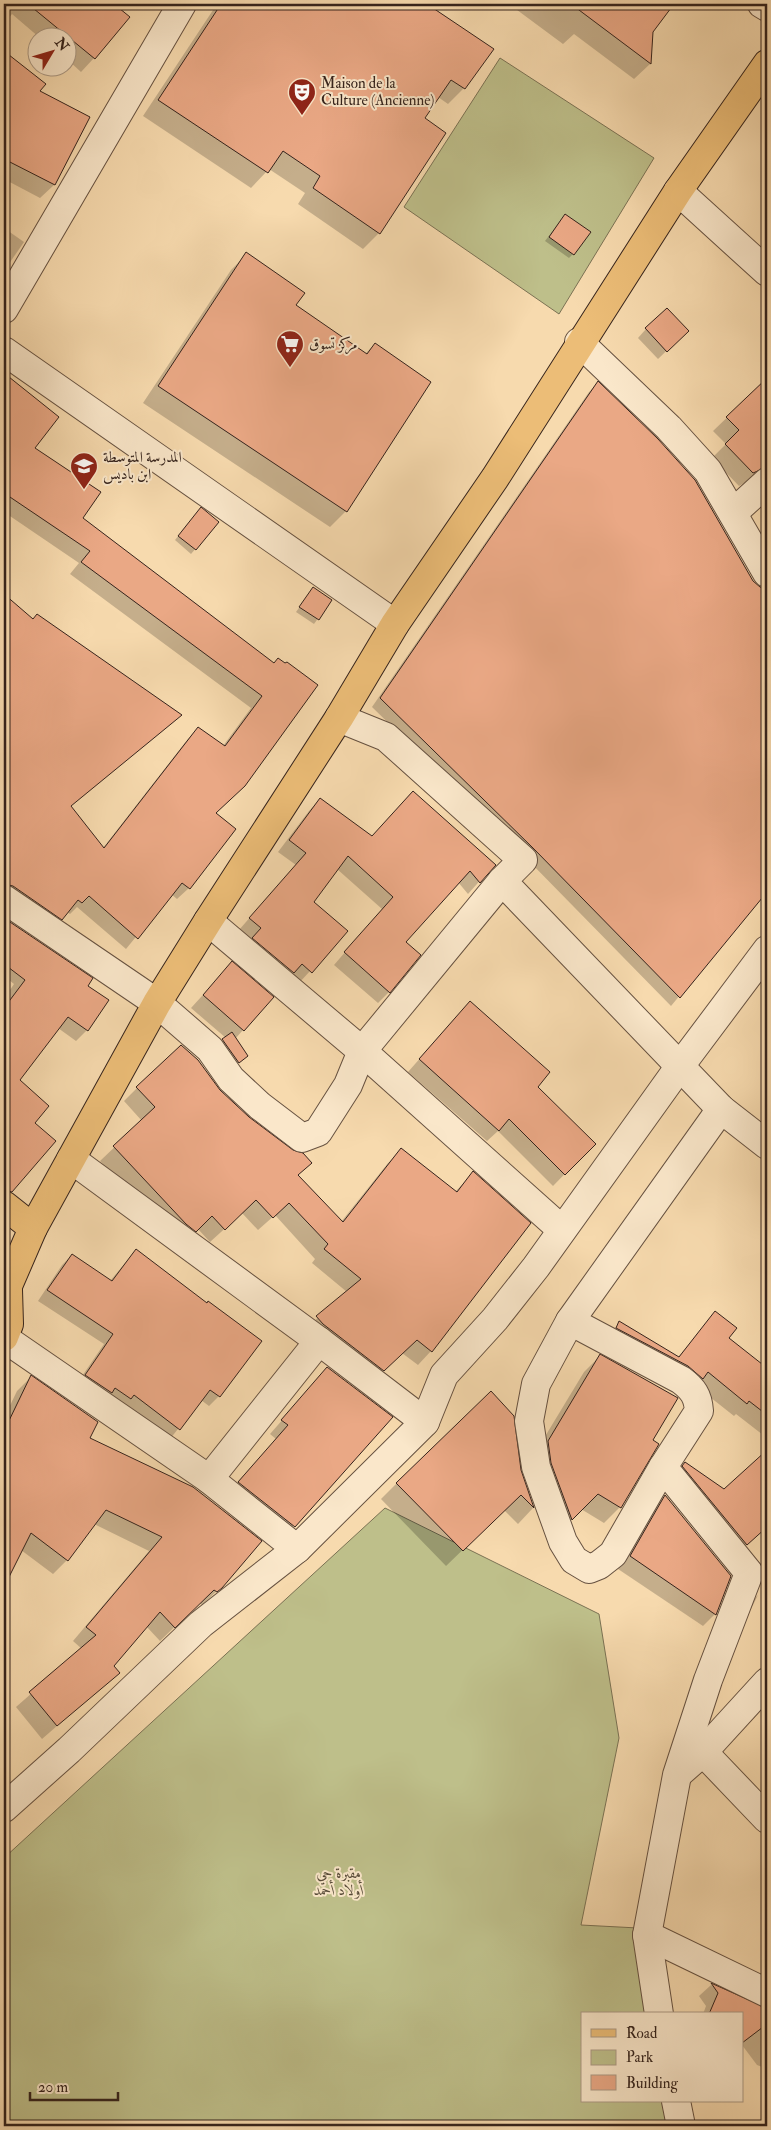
<svg xmlns="http://www.w3.org/2000/svg" width="771" height="2130" viewBox="0 0 771 2130" font-family="'IM FELL Double Pica',Amiri,serif">
<style>
.green{fill:#bebf8a;stroke:#7a7153}
.shadow{fill:#0003}
.building{fill:#eaa885;stroke:#35231c}
.lines{fill:none;stroke-linecap:round;stroke-linejoin:round}
.minor-casing{stroke:#665140;stroke-width:30}
.major-casing{stroke:#35231c;stroke-width:30}
.minor{stroke:#fae7ca;stroke-width:28}
.major{stroke:#ecbd77;stroke-width:28}
.labels{text-anchor:middle;dominant-baseline:central;stroke-width:4;stroke-linejoin:round;paint-order:stroke}
.poi-label{font-size:15px;fill:#35231c;stroke:#fae7ca;text-anchor:start}
.park-label{font-size:15px;font-style:italic;fill:#574a38;stroke:#fae7ca}
</style>
<rect width="100%" height="100%" fill="#f7daae"/>
<filter id="stains"><feTurbulence type="fractalNoise" baseFrequency=".004" numOctaves="4"/><feColorMatrix values="0 0 0 0 .2 0 0 0 0 .09 0 0 0 0 .02 0 0 0 .5 -.17"/></filter>
<radialGradient id="worn" r=".72"><stop offset=".6" stop-color="#630" stop-opacity="0"/><stop offset="1" stop-color="#630" stop-opacity=".3"/></radialGradient>
<g class="green">
<polygon points="500,58 654,158 559,314 404,207"/>
<polygon points="385,1508 599,1614 619,1738 581,1925 638,1928 653,2014 582,2014 582,2101 668,2101 673,2126 4,2126 4,1858"/>
</g>
<g class="shadow">
<polygon points="4,4 118,4 94,58 81,72 68,60 68,38 40,38 12,14 4,24"/>
<polygon points="217,4 425,4 492,50 464,88 448,104 438,97 423,118 379,233 363,249 298,204 305,193 269,169 251,188 143,116"/>
<polygon points="509,4 663,4 669,8 651,32 650,64 634,79 574,34 563,44"/>
<polygon points="4,51 44,84 38,92 88,118 54,185 40,198 4,179"/>
<polygon points="565,215 573,254 569,258 545,241"/>
<polygon points="4,228 24,242 4,271"/>
<polygon points="247,254 294,306 365,354 375,344 429,383 346,511 330,527 143,403 231,270"/>
<polygon points="646,329 687,331 658,359 638,338"/>
<polygon points="767,333 767,343 763,338"/>
<polygon points="767,379 767,490 749,480 739,486 712,458 726,444 713,431"/>
<polygon points="598,383 752,582 759,588 767,590 767,890 671,1006 525,857 372,707 589,392"/>
<polygon points="9,399 33,448 82,519 274,664 278,660 214,814 189,888 177,899 171,894 126,949 77,907 70,914 67,912 50,930 4,899 4,596 32,620 180,715 70,807 103,848 187,740 198,728 223,746 251,708 70,574 79,563 4,512 4,406"/>
<polygon points="767,503 767,516 762,511"/>
<polygon points="197,513 218,522 191,554 175,540"/>
<polygon points="313,588 331,600 314,624 296,612"/>
<polygon points="320,799 372,837 494,865 468,894 458,882 404,942 389,992 378,1003 334,965 382,909 337,869 312,902 346,932 299,983 239,930 296,865 278,852 309,811"/>
<polygon points="4,919 91,979 86,986 87,1030 76,1041 58,1028 18,1081 33,1123 11,1191 4,1198 4,999 14,984 4,976"/>
<polygon points="232,963 243,1030 235,1039 247,1056 234,1066 219,1044 226,1038 191,1008"/>
<polygon points="459,1014 594,1144 553,1186 498,1131 487,1141 408,1072"/>
<polygon points="137,1088 219,1091 341,1222 388,1163 402,1150 455,1192 473,1173 431,1351 418,1365 402,1353 369,1384 303,1331 347,1292 312,1263 315,1259 275,1215 258,1230 242,1213 210,1242 198,1229 182,1244 173,1238 100,1161 142,1121 124,1101"/>
<polygon points="136,1250 206,1304 260,1341 219,1396 209,1406 201,1400 170,1439 76,1385 104,1344 38,1301 62,1265 72,1255 110,1281"/>
<polygon points="716,1313 728,1338 767,1370 767,1438 736,1414 734,1416 696,1386 607,1336 620,1323 678,1357"/>
<polygon points="600,1356 651,1441 620,1507 604,1523 581,1509 555,1534 532,1458 584,1372"/>
<polygon points="327,1369 333,1481 281,1539 226,1495 276,1439 270,1434"/>
<polygon points="31,1377 221,1587 202,1605 199,1603 160,1641 146,1626 112,1666 118,1673 42,1739 16,1707 82,1649 73,1641 149,1551 94,1524 67,1560 53,1574 21,1550 4,1585 4,1418 17,1391"/>
<polygon points="767,1452 767,1527 733,1557 672,1477 685,1464 724,1490"/>
<polygon points="519,1470 533,1508 518,1524 504,1510 446,1566 381,1499 397,1483"/>
<polygon points="665,1496 715,1614 703,1626 618,1569 653,1509"/>
<polygon points="758,1595 751,1609 742,1618 746,1607"/>
<polygon points="711,1985 767,2010 767,2069 757,2065 742,2045 742,2014 703,2014 706,2006 699,1996"/>
</g>
<g class="building">
<polygon points="28,4 114,4 130,17 95,59"/>
<polygon points="221,4 427,4 494,49 465,89 451,80 425,118 446,133 380,234 313,188 320,176 283,151 268,173 158,100"/>
<polygon points="571,4 674,4 653,32 651,64"/>
<polygon points="4,51 46,84 40,91 90,117 55,185 4,159"/>
<polygon points="565,214 591,232 574,255 549,237"/>
<polygon points="246,252 305,293 296,305 367,354 375,343 431,382 347,512 158,386"/>
<polygon points="667,308 689,331 667,352 645,328"/>
<polygon points="4,373 59,417 35,448 101,492 83,518 274,663 278,658 285,663 287,662 318,685 245,786 216,813 236,829 190,889 182,883 138,939 89,896 82,903 78,900 62,920 13,886 4,884 4,594 33,619 37,614 182,715 71,806 104,848 198,727 225,746 262,696 81,562 90,551 4,493"/>
<polygon points="767,378 767,467 753,473 725,444 739,430 726,417"/>
<polygon points="598,381 658,439 695,480 753,581 760,587 767,589 767,892 680,998 533,848 380,698"/>
<polygon points="201,507 219,522 196,550 178,536"/>
<polygon points="313,587 332,600 319,620 299,607"/>
<polygon points="413,791 496,865 480,883 470,871 406,942 421,955 390,993 344,952 393,897 348,856 314,902 348,931 312,973 302,964 294,973 252,938 261,928 249,918 306,853 289,840 320,798 372,836"/>
<polygon points="4,918 93,978 88,986 109,1000 88,1031 68,1017 20,1080 49,1106 35,1123 56,1141 12,1192 4,1190 4,1008 25,980 4,964"/>
<polygon points="232,961 274,997 244,1031 203,995"/>
<polygon points="470,1001 550,1072 538,1087 596,1144 565,1175 509,1119 499,1131 419,1059"/>
<polygon points="232,1032 248,1056 239,1063 222,1039"/>
<polygon points="181,1045 198,1060 220,1090 249,1117 293,1150 303,1153 312,1163 298,1175 343,1222 401,1148 457,1192 473,1171 531,1223 432,1352 417,1340 384,1371 323,1324 316,1316 361,1279 324,1249 328,1244 289,1203 273,1218 256,1200 225,1230 212,1216 196,1232 186,1224 113,1146 155,1107 136,1087"/>
<polygon points="136,1249 207,1303 208,1301 262,1341 220,1397 210,1390 180,1430 134,1395 131,1399 115,1388 112,1393 85,1375 113,1334 47,1290 72,1254 112,1281"/>
<polygon points="715,1311 737,1328 729,1338 767,1368 767,1415 749,1401 747,1404 708,1372 703,1379 688,1366 616,1328 619,1321 679,1357"/>
<polygon points="600,1354 678,1398 653,1440 659,1444 621,1508 598,1494 572,1520 551,1463 548,1441"/>
<polygon points="327,1367 393,1417 295,1527 238,1482 288,1425 281,1420"/>
<polygon points="31,1375 98,1422 90,1438 193,1487 262,1541 222,1588 217,1592 214,1590 175,1628 160,1612 114,1666 120,1673 57,1726 29,1692 96,1635 86,1627 162,1537 106,1510 68,1561 31,1533 4,1587 4,1431"/>
<polygon points="491,1391 514,1416 521,1470 534,1508 521,1495 463,1551 396,1483"/>
<polygon points="767,1450 767,1527 747,1545 682,1466 685,1462 724,1489"/>
<polygon points="665,1495 731,1576 716,1615 630,1556"/>
<polygon points="711,1983 767,2008 767,2024 742,2043 742,2014 709,2014 718,1993"/>
</g>
<g class="lines">
<g class="minor-casing">
<g id="minor">
<polyline points="762,4 767,7"/>
<polyline points="678,191 767,272"/>
<polyline points="4,309 182,4"/>
<polyline points="579,342 669,428 708,471 767,573"/>
<polyline points="4,351 395,624"/>
<polyline points="733,513 767,482"/>
<polyline points="339,718 386,737 523,860 502,881 721,1109 767,1145"/>
<polyline points="4,899 157,1003 210,1049 231,1079 260,1106 302,1138 318,1132 348,1085 362,1051 502,881"/>
<polyline points="208,921 362,1051 561,1229"/>
<polyline points="71,1159 319,1341 425,1422"/>
<polyline points="570,1321 536,1384 529,1421 536,1467 563,1542 574,1560 589,1569 599,1565 613,1554 663,1467"/>
<polyline points="4,1338 209,1479 297,1549"/>
<polyline points="209,1479 319,1341"/>
<polyline points="703,1752 767,1819"/>
<polyline points="678,1774 703,1752 767,1682"/>
<polyline points="4,1808 69,1750 201,1624 297,1549 425,1422 444,1375 495,1319 536,1267 680,1066 767,950"/>
<polyline points="647,1935 767,1993"/>
<path d="M659,2014L647,1935L677,1775L708,1680L749,1573L663,1467L699,1411C698,1396 693,1389 681,1380L570,1321L721,1109"/>
<polyline points="676,2101 681,2126"/>
</g>
</g>
<g class="major-casing">
<g id="major">
<polyline points="4,1205 33,1228 4,1295"/>
<polyline points="33,1228 157,1003 208,921 339,718 395,624 495,478 678,191 767,64"/>
<polyline points="4,1337 9,1324 8,1290"/>
</g>
</g>
<use href="#minor" class="minor"/>
<use href="#major" class="major"/>
</g>
<defs>
<g id="theatre-pin" transform="scale(1.4375)"><path d="M0 17L-7.5 6A9.5 9.5 0 1 1 7.5 6Z" fill="#8f2418" stroke="#fae7ca"/><path d="M-5-5.5Q0-4 5-5.5V0Q5 5 0 6Q-5 5-5 0ZM-3.3-2.5H-1v1.5H-3.3ZM1-2.5H3.3v1.5H1ZM-2.8 1Q0 5.5 2.8 1Z" fill="#fff"/></g>
<g id="supermarket-pin" transform="scale(1.4375)"><path d="M0 17L-7.5 6A9.5 9.5 0 1 1 7.5 6Z" fill="#8f2418" stroke="#fae7ca"/><path d="M-6-5.5h2.5l.6 2H6L4.5 2H-2.5L-4.4-4H-6ZM-1.5 3.2a1.3 1.3 0 1 0 .1 0ZM3 3.2a1.3 1.3 0 1 0 .1 0Z" fill="#fff"/></g>
<g id="school-pin" transform="scale(1.4375)"><path d="M0 17L-7.5 6A9.5 9.5 0 1 1 7.5 6Z" fill="#8f2418" stroke="#fae7ca"/><path d="M0-5L7-2L0 1L-7-2ZM-4 1L0 2.5L4 1V4Q0 6-4 4Z" fill="#fff"/></g>
</defs>
<g fill-rule="evenodd">
<use href="#theatre-pin" x="302" y="92"/>
<use href="#supermarket-pin" x="290" y="344"/>
<use href="#school-pin" x="84" y="466"/>
</g>
<g class="labels">
<g class="poi-label">
<text x="321" y="83">Maison de la<tspan x="321" dy="17">Culture (Ancienne)</tspan></text>
<text x="309" y="344">مركز تسوق</text>
<text x="103" y="457">المدرسة المتوسطة<tspan x="103" dy="17">ابن باديس</tspan></text>
</g>
<g class="park-label">
<text x="339" y="1873">مقبرة حي<tspan x="339" dy="17">أولاد أحمد</tspan></text>
</g>
</g>
<rect width="771" height="2130" fill="none" stroke="#f7daae" stroke-width="20"/>
<rect x="5" y="5" width="761" height="2120" fill="none" stroke="#35231c" stroke-width="2.5"/>
<rect x="10" y="10" width="751" height="2110" fill="none" stroke="#35231c"/>
<rect x="581" y="2012" width="162" height="90" fill="#fae7ca" stroke="#ab9984"/>
<rect x="591" y="2029" width="25" height="8" fill="#ecbd77" stroke="#ab9984"/>
<text x="626" y="2038" font-size="15" fill="#35231c">Road</text>
<rect x="591" y="2050" width="25" height="15" fill="#bebf8a" stroke="#ab9984"/>
<text x="626" y="2062" font-size="15" fill="#35231c">Park</text>
<rect x="591" y="2075" width="25" height="15" fill="#eaa885" stroke="#ab9984"/>
<text x="626" y="2088" font-size="15" fill="#35231c">Building</text>
<g transform="translate(52 52) rotate(52)"><circle r="24" fill="#fae7ca" stroke="#ab9984"/>
<path d="M0-4L9 19L0 12L-9 19Z" fill="#8f2418"/>
<text y="-8" font-size="14" font-weight="bold" text-anchor="middle" fill="#35231c">N</text>
</g>
<path d="M30 2092v8h88v-8" fill="none" stroke="#35231c" stroke-width="2.5"/>
<text x="38" y="2092" font-size="15" fill="#35231c" stroke="#fae7ca" stroke-width="4" paint-order="stroke">20 m</text>
<rect width="100%" height="100%" filter="url(#stains)"/>
<rect width="100%" height="100%" fill="url(#worn)"/>
</svg>
